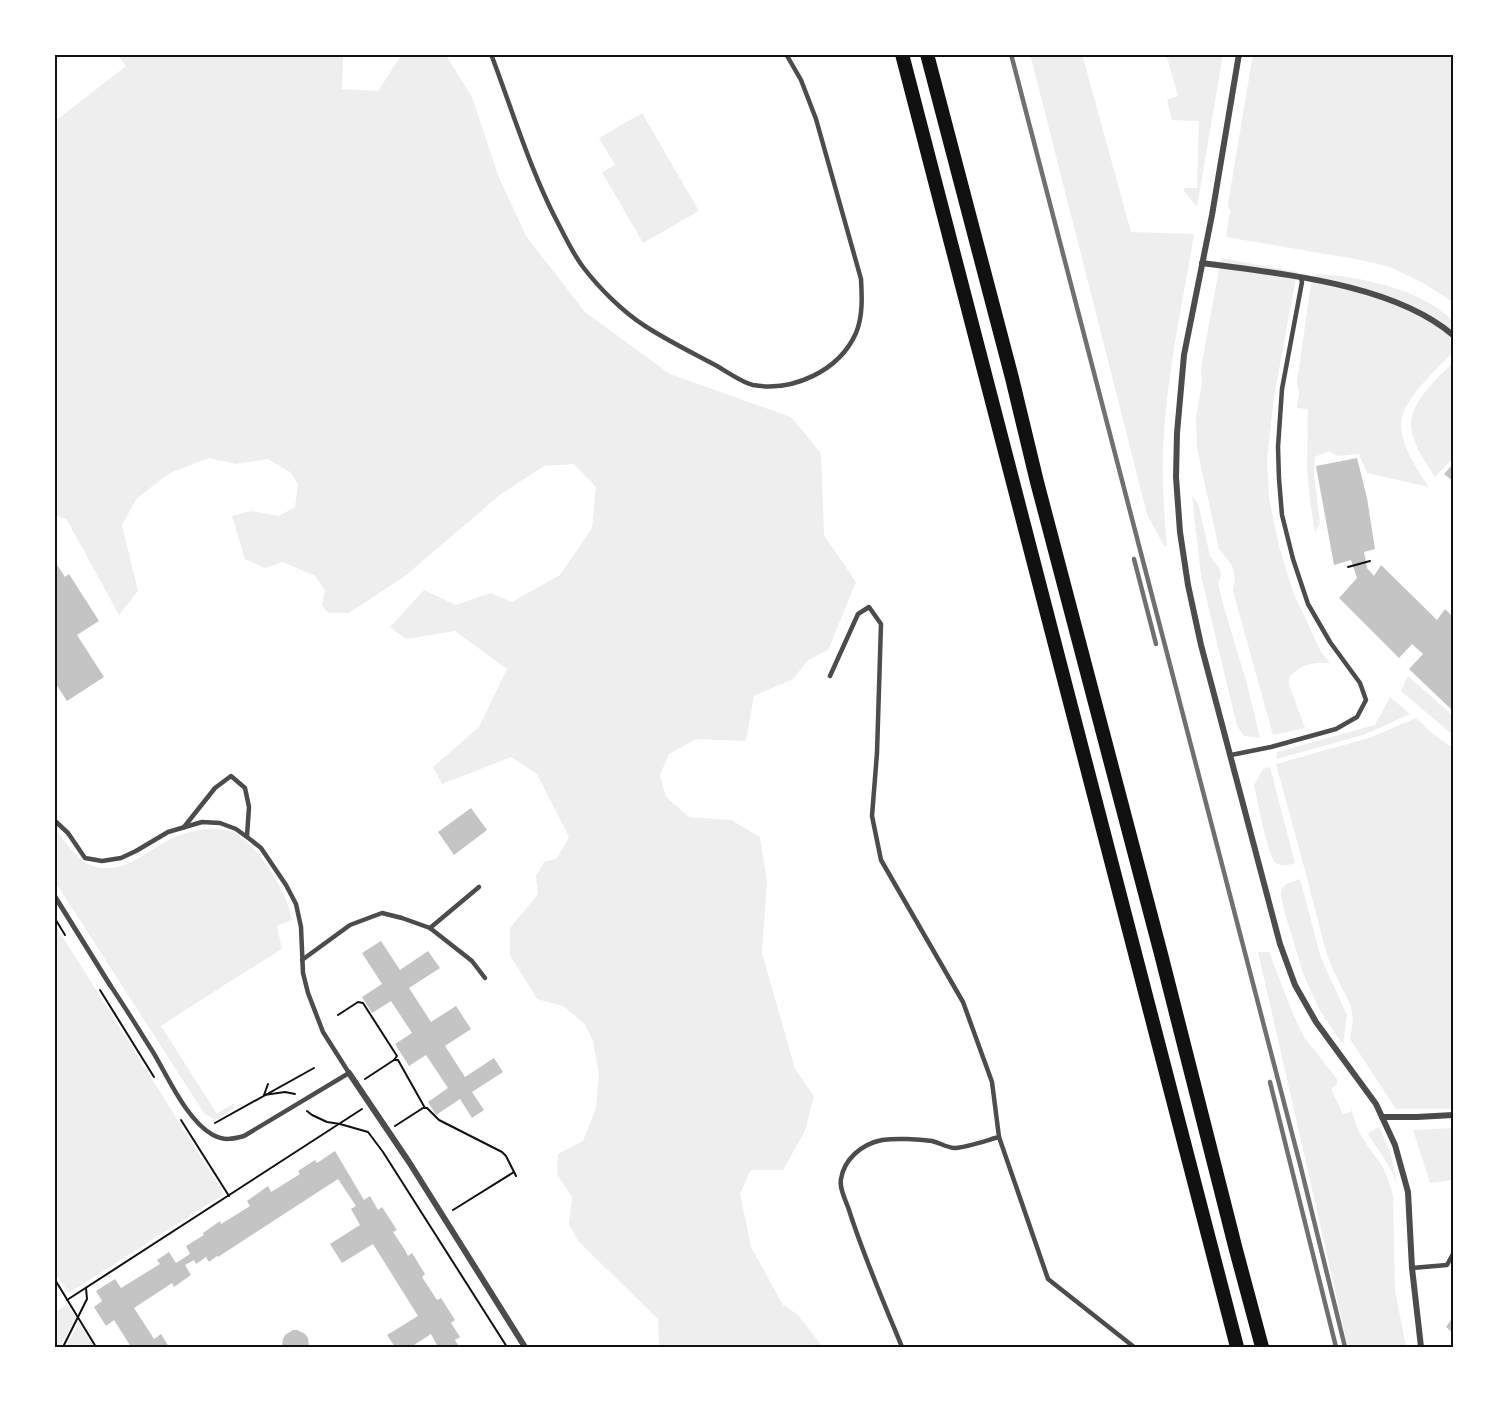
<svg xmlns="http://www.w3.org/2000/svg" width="1507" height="1401" viewBox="0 0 1507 1401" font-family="'Sofia Sans Condensed',sans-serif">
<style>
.green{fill:#eee}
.building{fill:#c4c4c4}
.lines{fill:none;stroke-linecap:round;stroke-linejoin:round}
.path{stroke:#111;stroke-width:2}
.service{stroke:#4c4c4c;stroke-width:4.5}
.pedestrian{stroke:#4c4c4c;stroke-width:5}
.minor{stroke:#4c4c4c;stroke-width:6}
.primary{stroke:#111;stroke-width:14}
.rail{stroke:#707070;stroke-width:4.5}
.neatline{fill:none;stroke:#111;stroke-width:2}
</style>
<rect width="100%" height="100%" fill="#fff"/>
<g class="green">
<polygon points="117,54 343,54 342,89 378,91 402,54 444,54 447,57 472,97 498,175 526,236 585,312 670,374 791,417 821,453 824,535 856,582 828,650 808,660 793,679 754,696 746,741 696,739 669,754 660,775 666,797 689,817 731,820 760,837 767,881 762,953 795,1069 814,1096 805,1131 783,1170 751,1170 740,1193 751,1247 783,1305 797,1314 823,1347 659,1347 658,1319 578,1241 569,1224 572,1197 557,1174 558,1154 583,1141 596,1108 599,1076 593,1041 584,1023 563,1006 537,999 510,955 510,928 538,894 536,876 544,862 557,858 569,837 537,774 511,757 442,784 433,767 479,727 507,669 455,631 406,639 390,627 424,590 456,605 491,593 512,602 560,575 592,528 596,487 574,464 544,466 501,494 405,576 349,613 328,613 322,605 325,590 315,576 283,562 265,568 245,559 232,516 251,511 279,516 295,507 298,484 290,472 268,459 236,464 209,458 170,473 137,498 122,525 138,591 119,615 67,520 54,514 54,122 126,66"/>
<path d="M1030,54H1082L1131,232L1194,234C1184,296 1170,358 1165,421C1161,463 1163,505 1167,546H1164L1147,514Z"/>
<polygon points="1166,54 1223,54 1197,207 1183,190 1186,188 1197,188 1199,121 1172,120 1167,100 1178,96"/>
<polygon points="1253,54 1444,54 1453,60 1453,302 1423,283 1390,267 1361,260 1226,237 1229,215 1231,211 1228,207 1228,204"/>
<polygon points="642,113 699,211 643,243 602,172 615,165 599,138"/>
<path d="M1221,258L1297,272L1274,397L1267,459L1269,498L1279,546L1293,592L1321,652L1330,663C1311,663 1302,663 1289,678V685L1305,728L1273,735L1233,591L1235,579L1232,565L1219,549L1197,448L1196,417L1202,384L1201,368Z"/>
<path d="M1318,274C1362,277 1421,289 1453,321V352C1437,369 1402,400 1401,423C1401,446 1417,469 1429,487L1367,473L1359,454L1337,456L1329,451L1315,457L1314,474L1320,523L1315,533L1310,501L1307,468L1308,409L1297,408L1299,393L1297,382L1311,283L1313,277Z"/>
<path d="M1453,363V458L1435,477C1426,463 1413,445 1411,427C1409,404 1437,378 1453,363Z"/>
<polygon points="1192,496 1198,503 1210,556 1220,569 1221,578 1218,583 1223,604 1247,684 1260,738 1244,736 1237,726 1201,576"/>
<polygon points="1408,676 1453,716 1453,735 1401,691"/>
<polygon points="1390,697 1410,714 1366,734 1277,759 1277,752 1375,725"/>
<polygon points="1416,718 1434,735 1453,748 1453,1109 1396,1109 1350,1039 1353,1021 1351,1006 1331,966 1325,948 1307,878 1276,764 1369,738"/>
<path d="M1270,767L1295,863C1289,865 1282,867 1276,863C1268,857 1257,799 1254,785L1263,769Z"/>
<path d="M54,828C68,843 78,866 102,868C129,871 149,849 173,838C189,831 219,824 235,833C244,838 253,847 259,855C273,872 288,898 292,920L277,926L282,949L229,982L161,1026L217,1114L234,1103V1109L215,1120L204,1113L54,880Z"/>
<polygon points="1300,879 1321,958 1347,1015 1343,1045 1319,1009 1304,976 1285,914 1281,896 1281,890 1286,884"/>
<polygon points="54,923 224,1194 69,1293 54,1272"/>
<polygon points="1258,952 1269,952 1293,1014 1304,1037 1337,1079 1337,1084 1331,1089 1343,1114 1351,1112 1351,1107 1356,1125 1363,1139 1382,1166 1386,1174 1393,1195 1395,1290 1406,1347 1348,1347"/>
<path d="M1379,1127L1390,1152L1398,1188C1392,1167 1380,1152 1368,1135L1370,1132Z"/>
<polygon points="1453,1128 1453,1180 1430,1183 1413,1130"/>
<polygon points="67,1304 76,1318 60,1347 54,1347 54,1328 57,1326 54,1320 54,1313"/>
<polygon points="79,1322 94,1347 66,1347"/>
</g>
<g class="building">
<polygon points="1357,458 1367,498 1375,549 1364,552 1367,568 1374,576 1381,565 1437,620 1445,609 1453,617 1453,711 1409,669 1423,654 1412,644 1399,658 1339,598 1357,578 1351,560 1334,565 1316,466"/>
<polygon points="1453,464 1453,481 1444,474"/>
<polygon points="54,560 65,577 69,574 99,621 77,635 104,677 67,701 54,681"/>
<polygon points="471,808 487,830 454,855 438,832"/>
<polygon points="381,941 400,970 428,951 440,968 409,988 431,1022 456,1006 471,1029 445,1046 465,1077 494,1058 503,1072 472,1092 484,1110 472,1118 460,1099 436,1115 428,1102 448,1088 426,1055 409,1066 395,1044 412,1033 391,1001 372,1013 362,997 382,984 362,953"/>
<polygon points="335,1151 364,1200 370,1196 378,1210 382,1207 397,1230 393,1232 405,1250 408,1256 412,1253 425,1274 422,1277 437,1300 441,1298 455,1320 451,1323 460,1337 455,1340 459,1347 438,1347 431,1334 411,1347 395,1347 387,1335 418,1316 373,1244 342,1263 330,1244 360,1225 351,1209 356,1206 338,1179 218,1257 217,1256 209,1262 206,1257 196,1264 194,1260 185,1265 191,1275 174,1287 172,1283 166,1287 134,1308 154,1339 161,1334 169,1347 131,1347 114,1320 106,1326 94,1307 102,1301 96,1291 115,1279 121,1288 160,1264 157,1260 169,1252 176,1263 190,1254 186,1246 204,1235 203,1233 220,1221 221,1224 250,1206 247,1201 268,1186 271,1192 300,1174 298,1171 315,1160 317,1163"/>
<polygon points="1453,1317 1453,1333 1446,1327"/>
<polygon points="293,1330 297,1330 305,1334 308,1338 309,1347 282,1347 283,1339 285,1335"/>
</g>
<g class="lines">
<g class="path">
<polyline points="1348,567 1370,561"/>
<polyline points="54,917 65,935"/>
<polyline points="100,990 154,1077"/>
<polyline points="338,1015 358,1002 363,1003 397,1056 394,1060"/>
<polyline points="365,1079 394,1060 398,1060 425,1108"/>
<polyline points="268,1084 264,1095 285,1092 295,1094"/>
<polyline points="307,1111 312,1115 327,1122 340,1124 368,1132 383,1152 507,1347"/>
<polyline points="181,1120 229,1196"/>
<polyline points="215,1123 314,1068"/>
<polyline points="395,1126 423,1108 427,1108 439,1120 502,1152 506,1156 516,1176"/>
<polyline points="453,1210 514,1172"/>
<polyline points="54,1278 96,1347"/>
<polyline points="67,1300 362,1109"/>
<polyline points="63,1347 87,1299 86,1288"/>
</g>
<g class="service">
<path d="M491,54C513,112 531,173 560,227C567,241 574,255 583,267C599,288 623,312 645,326C668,341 693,353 717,366C727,372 743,383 753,385C793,392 839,371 856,333C863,316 862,297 861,279L816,119L801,80L786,54"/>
<path d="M830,676L858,614L869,607L881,624L877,753L872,816L881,860L963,1002L992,1082L999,1137C988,1140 965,1148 954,1148C946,1147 940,1143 932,1141C918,1139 896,1138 882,1140C862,1144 844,1159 841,1179C839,1188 846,1201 849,1210C864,1257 883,1301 902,1347"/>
<polyline points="1231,755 1271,747 1336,729 1357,717 1366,700 1360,683 1330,642 1308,604 1293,559 1282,515 1279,479 1278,447 1282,389 1302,282 1301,278"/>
<path d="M54,820L68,833L85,858L102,861L121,858L136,851L168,832L202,822L220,823L236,829L251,840L261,848L286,885L296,904L301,927L303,973L308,993L323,1032L349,1073L244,1136C233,1139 224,1141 213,1135C187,1121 168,1077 153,1052C139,1030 125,1007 110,985"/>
<polyline points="184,827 215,788 231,776 245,788 249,807 247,836"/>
<polyline points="430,928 479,887"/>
<polyline points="302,960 350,925 382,913 402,918 430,928 472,961 485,978"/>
<polyline points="999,1137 1048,1279 1134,1347"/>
<polyline points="1412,1268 1447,1265 1453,1254"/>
</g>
<polyline class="pedestrian" points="54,895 110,985"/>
<g class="minor">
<polyline points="1239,54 1212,215 1184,355 1177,433 1176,477 1180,532 1188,585 1201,645 1280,944 1295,985 1316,1022 1376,1104 1395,1145 1408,1192 1412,1268 1421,1347"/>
<path d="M1202,263C1280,274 1392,283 1453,335"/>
<polyline points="349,1073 409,1162 525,1347"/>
<polyline points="1382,1117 1417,1117 1453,1115"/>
</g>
<g class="primary">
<polyline points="902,54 1237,1347"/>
<polyline points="927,54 1012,378 1037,482 1161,954 1236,1250 1262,1347"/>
</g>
<g class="rail">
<polyline points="1011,54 1301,1168 1345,1347"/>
<polyline points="1134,559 1156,644"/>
<polyline points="1270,1082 1336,1347"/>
</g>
</g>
<rect width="1507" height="1401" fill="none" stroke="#ffffff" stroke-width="111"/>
<rect x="56" y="56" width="1396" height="1290" class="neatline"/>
</svg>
